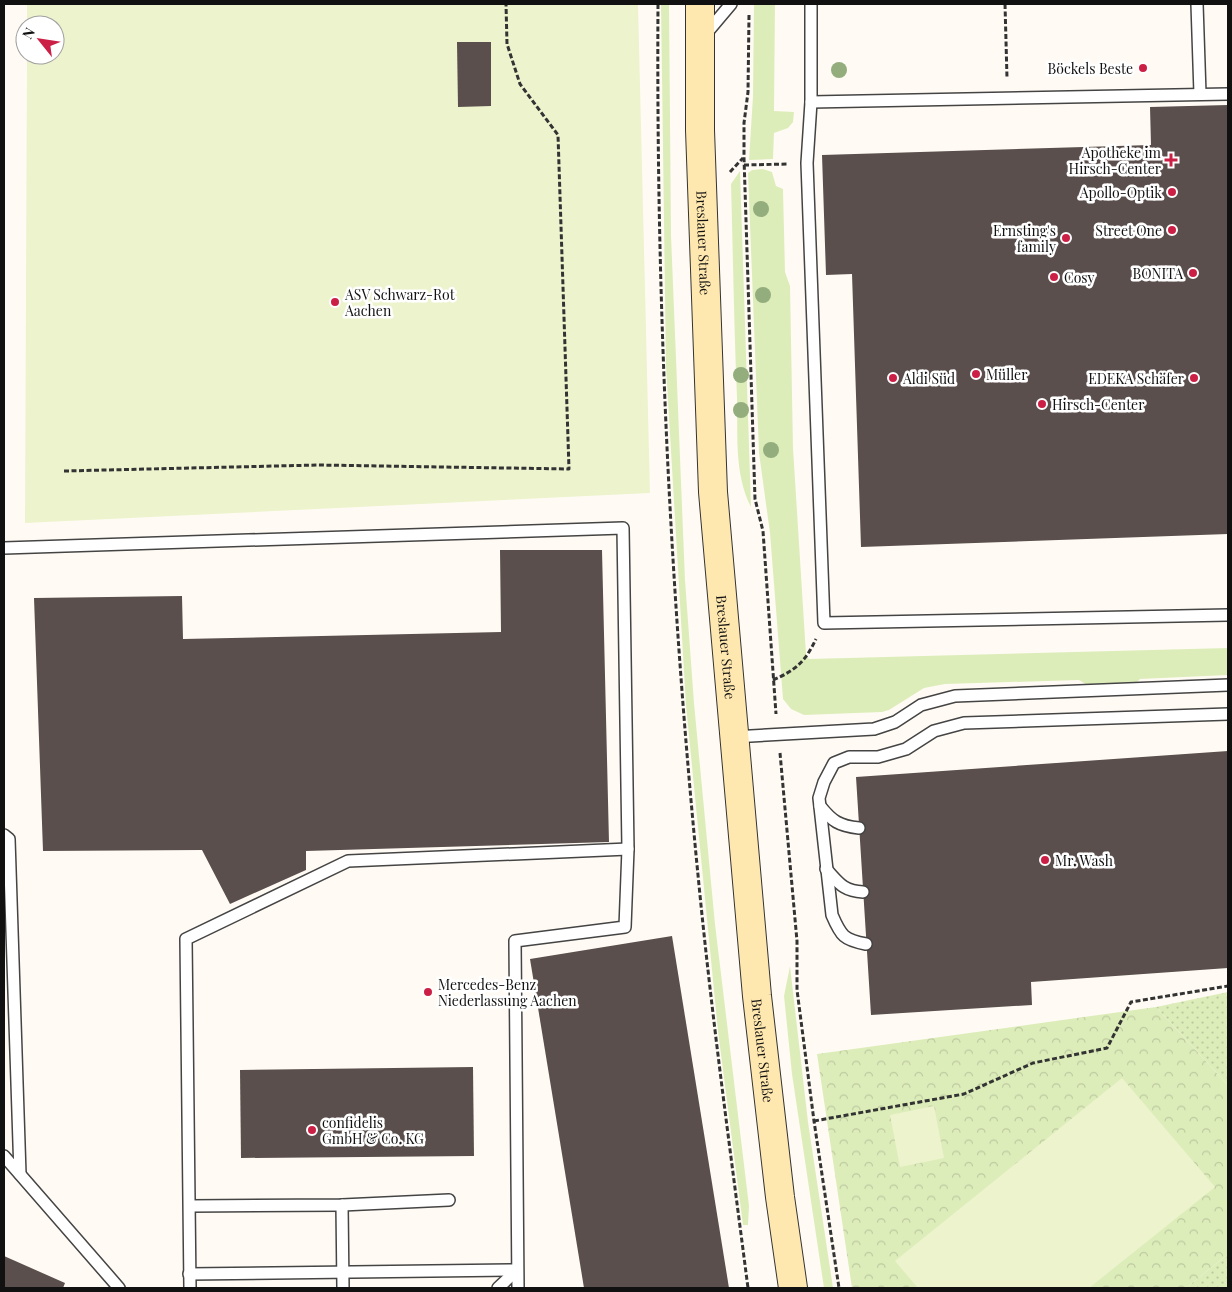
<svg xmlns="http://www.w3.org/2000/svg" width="1232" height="1292" viewBox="0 0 1232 1292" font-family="'Playfair Display',serif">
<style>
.grass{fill:#ddedba}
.park{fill:url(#park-crowns)}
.garden{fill:url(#garden-dots)}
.pitch{fill:#edf3cd}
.building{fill:#5a4f4c}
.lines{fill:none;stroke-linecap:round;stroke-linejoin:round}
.service-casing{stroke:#444;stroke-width:14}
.secondary-casing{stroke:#333;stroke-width:30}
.path{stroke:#333;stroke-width:3;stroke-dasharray:5 2.5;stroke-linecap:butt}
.service{stroke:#fff;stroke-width:11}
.secondary{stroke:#ffe8af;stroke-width:28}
.tree{fill:#93ad7d}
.poi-dot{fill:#cb1f45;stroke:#fff;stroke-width:2}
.labels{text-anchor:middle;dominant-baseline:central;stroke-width:5;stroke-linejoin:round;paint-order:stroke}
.poi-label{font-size:14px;fill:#111;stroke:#fff;text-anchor:start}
.street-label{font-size:14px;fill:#111;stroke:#fff}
</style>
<defs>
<pattern id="park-crowns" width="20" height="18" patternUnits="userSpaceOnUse" patternTransform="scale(1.25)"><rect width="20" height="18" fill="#ddedba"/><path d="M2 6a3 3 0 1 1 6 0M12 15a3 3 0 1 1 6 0" fill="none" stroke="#bdca9f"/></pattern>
<pattern id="garden-dots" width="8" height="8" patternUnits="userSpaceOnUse" patternTransform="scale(1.25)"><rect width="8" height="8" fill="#ddedba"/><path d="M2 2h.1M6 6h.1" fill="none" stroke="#bdca9f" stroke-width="1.8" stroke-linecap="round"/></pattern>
</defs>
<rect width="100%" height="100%" fill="#fffbf4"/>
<g class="grass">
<polygon points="661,4 669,4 671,235 685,580 694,703 715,924 749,1206 748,1225 743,1225 718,1031 686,705 666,366"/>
<polygon points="754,4 775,4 774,111 794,112 793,122 788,128 774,133 773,159 749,160 753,96"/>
<polygon points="763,169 772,172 776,186 783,189 785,272 790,286 793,448 806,654 809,659 1228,648 1228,675 1140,679 1135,684 1092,688 1079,680 945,684 924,688 889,710 882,712 804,715 791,709 783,699 770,533 759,453 748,173 752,170"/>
<path d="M740,171L751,507C734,474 738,434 737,398C734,327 733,255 731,184Z"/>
<polygon points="790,966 808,1122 833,1288 824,1288 792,1074 784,996"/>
</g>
<polygon class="park" points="1156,1007 1228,1085 1228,1254 1186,1288 852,1288 817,1054"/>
<g class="garden">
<polygon points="1228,992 1228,1085 1156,1007"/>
<polygon points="1228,1254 1228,1288 1186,1288"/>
</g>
<g class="pitch">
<polygon points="27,4 638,4 650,493 25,523 27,55 55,55 55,25 27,25"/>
<polygon points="1122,1078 1215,1187 1089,1288 918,1288 895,1261"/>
<polygon points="934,1106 944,1158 900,1167 890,1115"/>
</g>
<g class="building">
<polygon points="457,42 491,42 491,106 458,107"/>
<polygon points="1228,105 1228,534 861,547 852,274 826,275 822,155 1151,145 1150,107"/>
<polygon points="500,550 602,550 609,842 306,851 306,870 230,904 202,850 43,851 34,598 182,596 183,639 501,632"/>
<polygon points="1228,751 1228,968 1031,982 1032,1005 871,1015 856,777"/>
<polygon points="672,936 729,1288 584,1288 530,959"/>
<polygon points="473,1067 474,1156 241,1158 240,1070"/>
<polygon points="4,1256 65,1283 63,1288 4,1288"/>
</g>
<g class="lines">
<g class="service-casing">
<g id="service">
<polyline points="811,4 811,102 807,163 824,623 1228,615"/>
<polyline points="1197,4 1200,94"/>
<polyline points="704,36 731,4"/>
<polyline points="811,102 1228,94"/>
<polyline points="4,548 623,528 628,849 625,927 515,941 518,1288"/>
<polyline points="733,737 874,729 895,722 921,705 955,696 1228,685"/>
<path d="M820,806C832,821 839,826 859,828"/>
<polyline points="4,835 9,839 20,1174"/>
<path d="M826,869C839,883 843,891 863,892"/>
<path d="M866,944C844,940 841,936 832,915L819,798L824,782L834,763L849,757H878L906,749L934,731L964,723L1228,714"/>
<polyline points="4,1156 119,1288"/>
<polyline points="342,1205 343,1288"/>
<polyline points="190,1206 342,1205 449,1200"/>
<polyline points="189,1274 517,1270"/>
<polyline points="190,1288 186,939 348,861 628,849"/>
<polyline points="498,1288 517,1270"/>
</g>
</g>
<g class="secondary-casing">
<g id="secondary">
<path id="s1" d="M700,4V130L713,492L757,996L780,1197L793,1288"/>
</g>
</g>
<g class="path">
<path d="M658,4C656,308 671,613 702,915C715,1040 732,1164 748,1288"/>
<polyline points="1005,4 1007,78"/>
<polyline points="749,15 748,92 744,123 744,158 755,499 763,531 776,714"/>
<polyline points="744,165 788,164"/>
<polyline points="730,172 743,158"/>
<polyline points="64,471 318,465 569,469 558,135 520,84 507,44 506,4"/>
<path d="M773,680C796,670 805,662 816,639"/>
<polyline points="780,753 797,941 797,990 814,1121 839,1288"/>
<polyline points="814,1121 964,1094 1033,1063 1107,1048 1131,1002 1228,986"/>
</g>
<use href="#service" class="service"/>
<use href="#secondary" class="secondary"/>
</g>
<g class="tree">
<circle cx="839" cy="70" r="8"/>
<circle cx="761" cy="209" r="8"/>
<circle cx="763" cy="295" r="8"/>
<circle cx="741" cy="375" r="8"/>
<circle cx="741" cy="410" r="8"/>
<circle cx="771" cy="450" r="8"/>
</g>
<g class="poi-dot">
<circle cx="1143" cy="68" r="5"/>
<path d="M1168.5 152.5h5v5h5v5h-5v5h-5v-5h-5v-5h5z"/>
<circle cx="1172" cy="192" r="5"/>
<circle cx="1172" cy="230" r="5"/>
<circle cx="1066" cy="238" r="5"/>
<circle cx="1193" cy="273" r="5"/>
<circle cx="1054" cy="277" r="5"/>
<circle cx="335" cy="302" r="5"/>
<circle cx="976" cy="374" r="5"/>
<circle cx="893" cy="378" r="5"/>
<circle cx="1194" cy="378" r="5"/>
<circle cx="1042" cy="404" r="5"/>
<circle cx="1045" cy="860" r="5"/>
<circle cx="428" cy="992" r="5"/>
<circle cx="312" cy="1130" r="5"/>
</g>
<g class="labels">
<g class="poi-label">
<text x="1133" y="68" text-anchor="end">Böckels Beste</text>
<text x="1161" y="152" text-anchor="end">Apotheke im<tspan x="1161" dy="16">Hirsch-Center</tspan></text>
<text x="1162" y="192" text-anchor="end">Apollo-Optik</text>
<text x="1056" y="230" text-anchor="end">Ernsting's<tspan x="1056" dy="16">family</tspan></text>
<text x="1162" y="230" text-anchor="end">Street One</text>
<text x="1183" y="273" text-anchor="end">BONITA</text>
<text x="1064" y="277">Cosy</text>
<text x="345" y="294">ASV Schwarz-Rot<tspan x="345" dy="16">Aachen</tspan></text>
<text x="986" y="374">Müller</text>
<text x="903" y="378">Aldi Süd</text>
<text x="1184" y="378" text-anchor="end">EDEKA Schäfer</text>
<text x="1052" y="404">Hirsch-Center</text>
<text x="1055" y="860">Mr. Wash</text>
<text x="438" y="984">Mercedes-Benz<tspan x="438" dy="16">Niederlassung Aachen</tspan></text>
<text x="322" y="1122">confidelis<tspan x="322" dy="16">GmbH &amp; Co. KG</tspan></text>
</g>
<g class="street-label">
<text stroke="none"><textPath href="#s1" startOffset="239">Breslauer Straße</textPath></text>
<text stroke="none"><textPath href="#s1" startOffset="644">Breslauer Straße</textPath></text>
<text stroke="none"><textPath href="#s1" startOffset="1049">Breslauer Straße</textPath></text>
</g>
</g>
<rect width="1232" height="1292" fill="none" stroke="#111111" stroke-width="10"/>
<g transform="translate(40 40) rotate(300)"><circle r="24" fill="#ffffff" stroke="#a0a0a0"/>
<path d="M0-4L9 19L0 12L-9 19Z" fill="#cb1f45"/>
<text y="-8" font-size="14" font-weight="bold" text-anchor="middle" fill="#111111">N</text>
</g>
</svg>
